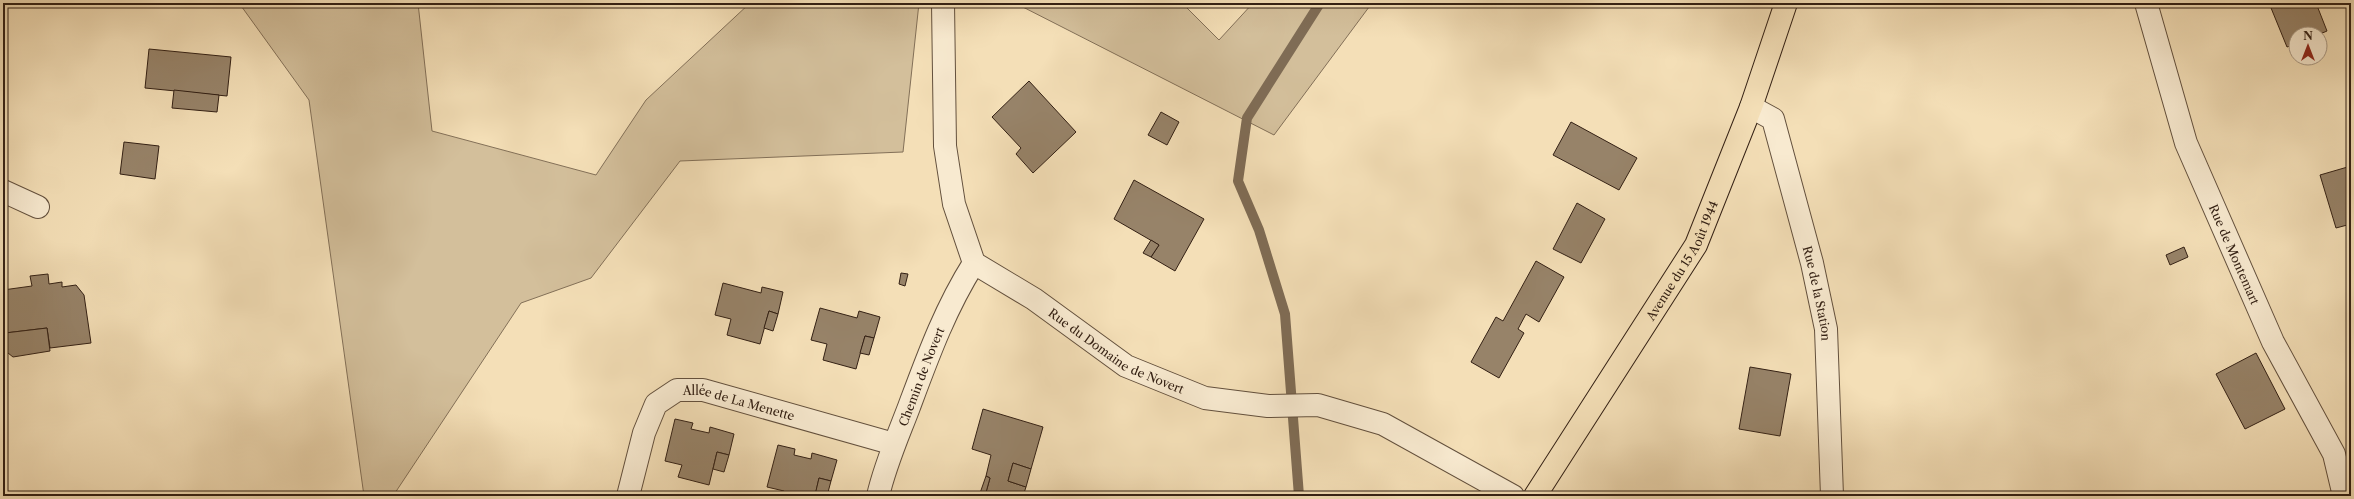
<svg xmlns="http://www.w3.org/2000/svg" width="2354" height="499" viewBox="0 0 2354 499" font-family="'Libre Caslon Text',serif">
<style>
.green{fill:#d3bf9b;stroke:#837058}
.lines{fill:none;stroke-linecap:round;stroke-linejoin:round}
.stream{stroke:#7f6c55;stroke-width:10}
.building{fill:#978369;stroke:#332014}
.minor-casing{stroke:#63503d;stroke-width:24}
.major-casing{stroke:#332014;stroke-width:24}
.minor{stroke:#f8ead0;stroke-width:22}
.major{stroke:#f4dfb7;stroke-width:22}
.labels{text-anchor:middle;dominant-baseline:central;stroke-width:4;stroke-linejoin:round;paint-order:stroke}
.street-label{font-size:12px;fill:#332014;stroke:#f8ead0}
</style>
<rect width="100%" height="100%" fill="#f4dfb7"/>
<filter id="stains"><feTurbulence type="fractalNoise" baseFrequency=".005" numOctaves="4"/><feColorMatrix values="0 0 0 0 .2 0 0 0 0 .09 0 0 0 0 .02 0 0 0 .5 -.17"/></filter>
<radialGradient id="worn" r=".72"><stop offset=".6" stop-color="#630" stop-opacity="0"/><stop offset="1" stop-color="#630" stop-opacity=".3"/></radialGradient>
<g class="green">
<polygon points="239,3 418,3 432,131 596,175 646,100 750,3 919,3 903,152 680,161 591,278 521,303 393,496 364,496 309,100"/>
<polygon points="1015,3 1182,3 1219,40 1253,3 1372,3 1274,135"/>
</g>
<g class="lines">
<polyline class="stream" points="1299,496 1285,314 1259,230 1238,181 1247,118 1320,3"/>
</g>
<g class="building">
<polygon points="2269,3 2316,3 2327,31 2320,34 2296,34 2296,44 2287,47"/>
<polygon points="149,49 231,57 227,96 145,88"/>
<polygon points="1029,81 1076,132 1033,173 1016,154 1021,148 992,117"/>
<polygon points="174,90 219,95 217,112 172,108"/>
<polygon points="1161,112 1179,122 1167,145 1148,135"/>
<polygon points="1571,122 1637,158 1619,190 1553,155"/>
<polygon points="124,142 159,146 155,179 120,174"/>
<polygon points="2351,166 2351,224 2336,228 2320,175"/>
<polygon points="1134,180 1204,219 1175,271 1151,257 1159,245 1114,219"/>
<polygon points="1577,203 1605,219 1581,263 1553,249"/>
<polygon points="1151,240 1159,245 1151,257 1143,253"/>
<polygon points="2184,247 2188,257 2170,265 2166,255"/>
<polygon points="1536,261 1564,277 1539,322 1526,314 1518,329 1524,333 1499,378 1471,362 1496,317 1503,321"/>
<polygon points="901,273 908,274 905,286 899,284"/>
<polygon points="48,274 49,284 62,282 62,287 76,285 84,295 91,343 50,348 47,328 5,333 3,290 32,286 30,276"/>
<polygon points="723,283 761,293 762,287 783,292 778,314 769,311 760,344 727,335 731,319 715,315"/>
<polygon points="820,308 857,318 859,311 880,317 874,338 865,336 856,369 823,360 827,344 811,340"/>
<polygon points="769,311 778,314 773,331 764,328"/>
<polygon points="3,323 5,333 47,328 50,351 13,357 3,349"/>
<polygon points="865,336 874,338 869,355 860,353"/>
<polygon points="2256,353 2285,409 2245,429 2216,374"/>
<polygon points="1750,367 1791,374 1780,436 1739,429"/>
<polygon points="983,409 1043,427 1031,469 1013,463 1008,481 1026,487 1023,496 985,496 990,478 986,476 991,455 972,449"/>
<polygon points="675,419 693,423 691,429 709,433 710,427 734,434 729,455 717,452 709,485 678,477 682,465 665,461"/>
<polygon points="778,445 795,449 794,455 811,459 812,453 837,460 831,481 819,478 815,496 782,496 784,491 767,487"/>
<polygon points="717,452 729,455 724,472 713,469"/>
<polygon points="1013,463 1031,469 1026,487 1008,481"/>
<polygon points="986,476 990,478 985,496 979,496"/>
<polygon points="819,478 831,481 827,496 815,495"/>
</g>
<g class="lines">
<g class="minor-casing">
<g id="minor">
<path id="s1" d="M943,3L945,146L954,204L974,263L1034,299L1126,366L1205,398L1268,406L1318,405L1383,424L1513,496"/>
<path id="s2" d="M2146,3L2186,143L2273,342L2334,454L2344,496"/>
<path id="s3" d="M1751,107L1773,119L1812,263L1826,329L1832,496"/>
<polyline points="3,191 38,207"/>
<path id="s4" d="M628,496L644,433L656,404L677,390H703L894,444"/>
<path id="s5" d="M878,496C885,465 898,436 909,407C928,356 945,309 974,263"/>
</g>
</g>
<g class="major-casing">
<g id="major">
<path id="s6" d="M1535,496L1696,245L1751,107L1786,3"/>
</g>
</g>
<use href="#minor" class="minor"/>
<use href="#major" class="major"/>
</g>
<g class="labels">
<g class="street-label">
<text stroke="none"><textPath href="#s2" startOffset="267">Rue de Montemart</textPath></text>
<text stroke="none"><textPath href="#s6" startOffset="278">Avenue du 15 Août 1944</textPath></text>
<text stroke="none"><textPath href="#s3" startOffset="205">Rue de la Station</textPath></text>
<text stroke="none"><textPath href="#s1" startOffset="432">Rue du Domaine de Novert</textPath></text>
<text stroke="none"><textPath href="#s5" startOffset="127">Chemin de Novert</textPath></text>
<text stroke="none"><textPath href="#s4" startOffset="185">Allée de La Menette</textPath></text>
</g>
</g>
<rect width="2354" height="499" fill="none" stroke="#f4dfb7" stroke-width="16"/>
<rect x="4" y="4" width="2346" height="491" fill="none" stroke="#332014" stroke-width="2"/>
<rect x="8" y="8" width="2338" height="483" fill="none" stroke="#332014"/>
<g transform="translate(2308 46)"><circle r="19" fill="#f8ead0" stroke="#a99985"/>
<path d="M0-3L7 15L0 10L-7 15Z" fill="#8f2418"/>
<text y="-6" font-size="11" font-weight="bold" text-anchor="middle" fill="#332014">N</text>
</g>
<rect width="100%" height="100%" filter="url(#stains)"/>
<rect width="100%" height="100%" fill="url(#worn)"/>
</svg>
